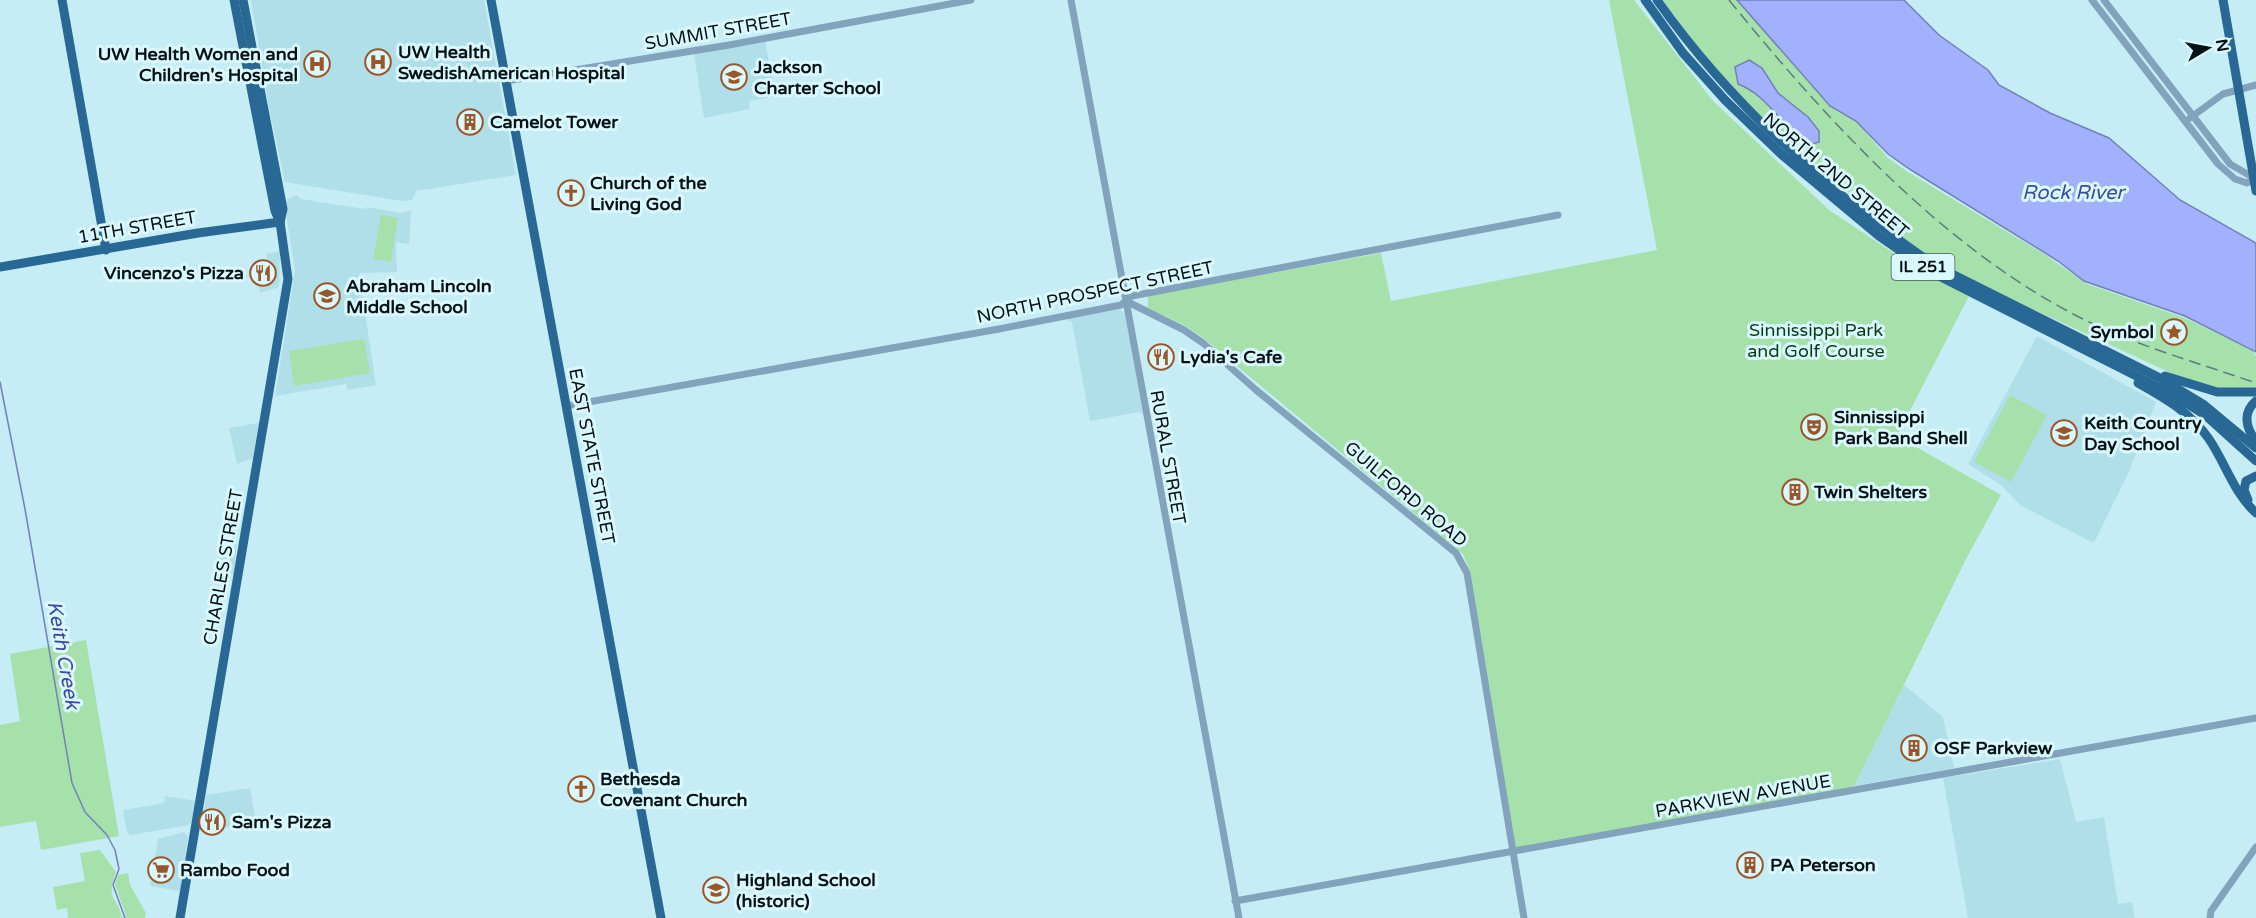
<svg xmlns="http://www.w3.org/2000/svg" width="2256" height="918" viewBox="0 0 2256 918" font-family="'Varela Round',sans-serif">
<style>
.built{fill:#b0dfe9}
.green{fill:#a6e1ab}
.water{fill:#a2b1fe;stroke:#7381b8;stroke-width:1.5}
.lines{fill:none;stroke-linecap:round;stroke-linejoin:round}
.stream{stroke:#7381b8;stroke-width:1.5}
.minor{stroke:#83a2bb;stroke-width:7}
.major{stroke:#296894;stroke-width:9}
.rail{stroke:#617a80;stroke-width:1.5;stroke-dasharray:12 6;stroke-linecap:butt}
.labels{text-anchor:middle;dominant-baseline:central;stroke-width:6;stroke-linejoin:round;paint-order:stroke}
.shield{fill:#daf9ff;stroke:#45575b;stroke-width:1.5}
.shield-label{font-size:16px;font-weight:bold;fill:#051215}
.street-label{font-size:18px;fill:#051215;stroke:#daf9ff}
.poi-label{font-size:18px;font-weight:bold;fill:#051215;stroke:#daf9ff;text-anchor:start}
.park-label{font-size:18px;fill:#083c14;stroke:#daf9ff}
.water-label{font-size:20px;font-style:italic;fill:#4049a2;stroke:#daf9ff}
</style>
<rect width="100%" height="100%" fill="#c6edf5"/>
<g class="built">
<polygon points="251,0 484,0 516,175 416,191 412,200 401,201 285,182 270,113"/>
<polygon points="765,41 776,96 749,101 750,109 704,118 694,54"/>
<polygon points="296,195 301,199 364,209 367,207 400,213 411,211 409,244 396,242 397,272 359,273 376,385 348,390 346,384 275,396 295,271 285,207 288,199"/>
<polygon points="280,251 279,287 260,293 255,266 268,264 266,254"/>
<polygon points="1119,309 1125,314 1143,414 1139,412 1090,421 1072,322 1066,319"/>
<polygon points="2037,336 2156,402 2128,474 2094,543 2021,506 2001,485 1968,464"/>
<polygon points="259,423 253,458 237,464 229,428"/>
<polygon points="237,540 234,574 216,570 220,543"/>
<polygon points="1904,685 1943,717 1954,768 1854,786"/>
<polygon points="2060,759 2076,822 2104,817 2118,904 2132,902 2135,918 1968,918 1943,778"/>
<polygon points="250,788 256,823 202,831 206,795"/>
<polygon points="165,796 196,801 192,821 189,825 131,835 127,833 123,810 164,803"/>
<polygon points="184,832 188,837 180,891 150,886 158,839"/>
</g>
<g class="green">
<polygon points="1609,0 1634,0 1713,101 1829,210 1925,274 1969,296 1897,436 2001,495 1966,559 1854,786 1837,792 1516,850 1470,571 1463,554 1202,337 1184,325 1148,308 1148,296 1381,253 1391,301 1657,250"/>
<path d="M1663,0H1737L1764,27L1809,83L1838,112L1856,121L1888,158L1908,172L2044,254L2087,284L2185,318L2252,350L2256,356V390C2227,394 2201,384 2173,374L1948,270L1923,253L1861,204L1746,103L1692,40Z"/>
<polygon points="381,215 398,218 391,262 373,259"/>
<polygon points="364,339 370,373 294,386 289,351"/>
<polygon points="2010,395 2047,415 2011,482 1974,462"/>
<polygon points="86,640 119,836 41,850 36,821 0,827 0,725 20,721 10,654"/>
<path d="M100,850L116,872C105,903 118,895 122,918H68L67,908L57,910L53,887L85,881L80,853Z"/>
<polygon points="128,873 130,885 146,913 145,918 127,918 115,885 118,875"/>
</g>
<g class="water">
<polygon points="1737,0 1904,0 1939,35 1988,70 1999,85 2050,113 2109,138 2180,200 2256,243 2256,352 2185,316 2084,281 2058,261 1911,170 1888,154 1856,121 1830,106"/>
<path d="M1749,60L1762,68L1778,93L1808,117L1819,131V142L1812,144C1782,130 1770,96 1738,84L1735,67Z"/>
</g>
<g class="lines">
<polyline class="stream" points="0,382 25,509 72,783 85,812 107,835 115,850 119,869 113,885 125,918"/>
<g class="minor">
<polyline points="1071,0 1239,918"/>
<polyline points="2092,0 2218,164 2235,179 2247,183 2254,178 2230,164 2104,0"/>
<polyline points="506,81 729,45 971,0"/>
<polyline points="2190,118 2223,94 2256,85"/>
<polyline points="1126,301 1184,330 1203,343 1256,390 1456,553 1467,573 1524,918"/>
<polyline points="566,406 999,329 1121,305 1132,296 1558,215"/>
<polyline points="1235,901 2256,718"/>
<polyline points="2210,918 2211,911 2256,847"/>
</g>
<g class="major">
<polyline points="62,0 106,250"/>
<polyline points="243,0 283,209 280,222"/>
<polyline points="491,0 661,918"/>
<polyline points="1645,0 1683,53 1725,100 1781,154 1879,236 1931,272 2170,393 2205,415 2256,461"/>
<path d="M1657,0C1731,105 1829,192 1934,265L2160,378L2203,404L2256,448"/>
<polyline points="2223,0 2256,191"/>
<polyline points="0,267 198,233 280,222"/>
<polyline points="2165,376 2217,392 2256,392"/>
<path d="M2138,383C2165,398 2191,413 2209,439C2226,464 2233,492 2256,513"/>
<path d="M2256,401C2242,413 2246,428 2256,441"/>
<polyline points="2248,500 2244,490 2246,481 2256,476"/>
<polyline points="180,918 288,279 280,222 275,211 234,0"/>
</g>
<path class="rail" d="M1729,0C1824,117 1941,246 2077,316C2133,345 2196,362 2256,383"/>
</g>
<defs>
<g id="hospital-ring" transform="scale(1.35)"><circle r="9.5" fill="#daf9ff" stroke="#9a5529" stroke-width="1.5"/><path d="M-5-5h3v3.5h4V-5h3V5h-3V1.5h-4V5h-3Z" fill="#9a5529"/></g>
<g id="school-ring" transform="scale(1.35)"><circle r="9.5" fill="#daf9ff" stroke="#9a5529" stroke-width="1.5"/><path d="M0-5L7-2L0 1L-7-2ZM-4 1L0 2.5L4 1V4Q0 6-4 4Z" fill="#9a5529"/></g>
<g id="building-ring" transform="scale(1.35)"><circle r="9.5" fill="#daf9ff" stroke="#9a5529" stroke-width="1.5"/><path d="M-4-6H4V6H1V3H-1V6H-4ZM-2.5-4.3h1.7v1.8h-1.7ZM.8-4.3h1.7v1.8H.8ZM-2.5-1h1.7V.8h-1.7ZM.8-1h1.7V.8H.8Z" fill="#9a5529"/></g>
<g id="church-ring" transform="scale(1.35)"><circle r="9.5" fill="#daf9ff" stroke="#9a5529" stroke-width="1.5"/><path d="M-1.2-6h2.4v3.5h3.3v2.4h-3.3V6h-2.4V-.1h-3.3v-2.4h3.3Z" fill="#9a5529"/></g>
<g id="restaurant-ring" transform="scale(1.35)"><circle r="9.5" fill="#daf9ff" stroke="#9a5529" stroke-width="1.5"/><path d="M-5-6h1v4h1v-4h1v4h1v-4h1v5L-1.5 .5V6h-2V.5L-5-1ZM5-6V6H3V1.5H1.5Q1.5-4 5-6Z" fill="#9a5529"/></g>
<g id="sight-ring" transform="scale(1.35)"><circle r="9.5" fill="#daf9ff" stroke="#9a5529" stroke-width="1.5"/><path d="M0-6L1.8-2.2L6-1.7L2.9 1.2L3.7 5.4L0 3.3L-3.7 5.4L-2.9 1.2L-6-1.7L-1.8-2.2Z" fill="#9a5529"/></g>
<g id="theatre-ring" transform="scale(1.35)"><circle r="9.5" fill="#daf9ff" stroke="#9a5529" stroke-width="1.5"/><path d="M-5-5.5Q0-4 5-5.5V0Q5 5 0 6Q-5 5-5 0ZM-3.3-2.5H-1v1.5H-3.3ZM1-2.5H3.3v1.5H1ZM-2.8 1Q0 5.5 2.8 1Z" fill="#9a5529"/></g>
<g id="supermarket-ring" transform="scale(1.35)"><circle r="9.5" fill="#daf9ff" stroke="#9a5529" stroke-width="1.5"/><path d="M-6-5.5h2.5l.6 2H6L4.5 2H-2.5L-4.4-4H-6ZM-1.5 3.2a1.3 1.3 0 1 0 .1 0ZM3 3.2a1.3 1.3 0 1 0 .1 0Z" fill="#9a5529"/></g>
</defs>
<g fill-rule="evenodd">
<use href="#hospital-ring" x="378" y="62"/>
<use href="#hospital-ring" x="317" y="64"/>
<use href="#school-ring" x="734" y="77"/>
<use href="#building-ring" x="470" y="122"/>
<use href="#church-ring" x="571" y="193"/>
<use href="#restaurant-ring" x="263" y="273"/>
<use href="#school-ring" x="327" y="296"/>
<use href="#sight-ring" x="2174" y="332"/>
<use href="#restaurant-ring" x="1161" y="357"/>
<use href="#theatre-ring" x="1814" y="427"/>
<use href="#school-ring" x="2064" y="433"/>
<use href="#building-ring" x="1795" y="492"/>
<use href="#building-ring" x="1914" y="748"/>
<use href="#church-ring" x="581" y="789"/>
<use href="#restaurant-ring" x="212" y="822"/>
<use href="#building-ring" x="1750" y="865"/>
<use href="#supermarket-ring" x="161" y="870"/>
<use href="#school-ring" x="716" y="890"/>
</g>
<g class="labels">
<rect class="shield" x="1891.5" y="254" width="63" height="26" rx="4.5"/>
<g class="shield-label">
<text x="1923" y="267">IL 251</text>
</g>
<g class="street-label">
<text transform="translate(718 31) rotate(-10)">SUMMIT STREET</text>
<text transform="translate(1836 175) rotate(40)">NORTH 2ND STREET</text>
<text transform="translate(137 227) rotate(-10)">11TH STREET</text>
<text transform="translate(1095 292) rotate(-12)">NORTH PROSPECT STREET</text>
<text transform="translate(592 456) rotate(79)">EAST STATE STREET</text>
<text transform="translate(1168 457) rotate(80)">RURAL STREET</text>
<text transform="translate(1406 494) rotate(40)">GUILFORD ROAD</text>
<text transform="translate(223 567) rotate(-80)">CHARLES STREET</text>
<text transform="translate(1743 796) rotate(-10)">PARKVIEW AVENUE</text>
</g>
<g class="poi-label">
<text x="398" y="52">UW Health<tspan x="398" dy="21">SwedishAmerican Hospital</tspan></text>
<text x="298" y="54" text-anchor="end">UW Health Women and<tspan x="298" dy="21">Children's Hospital</tspan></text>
<text x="754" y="67">Jackson<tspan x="754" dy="21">Charter School</tspan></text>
<text x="490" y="122">Camelot Tower</text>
<text x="590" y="183">Church of the<tspan x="590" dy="21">Living God</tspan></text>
<text x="244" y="273" text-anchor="end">Vincenzo's Pizza</text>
<text x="346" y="286">Abraham Lincoln<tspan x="346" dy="21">Middle School</tspan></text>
<text x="2154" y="332" text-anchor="end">Symbol</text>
<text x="1180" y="357">Lydia's Cafe</text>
<text x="1834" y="417">Sinnissippi<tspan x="1834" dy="21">Park Band Shell</tspan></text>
<text x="2084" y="423">Keith Country<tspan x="2084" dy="21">Day School</tspan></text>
<text x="1814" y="492">Twin Shelters</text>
<text x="1934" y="748">OSF Parkview</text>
<text x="600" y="779">Bethesda<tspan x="600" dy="21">Covenant Church</tspan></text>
<text x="232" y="822">Sam's Pizza</text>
<text x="1770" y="865">PA Peterson</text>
<text x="180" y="870">Rambo Food</text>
<text x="736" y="880">Highland School<tspan x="736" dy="21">(historic)</tspan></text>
</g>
<g class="park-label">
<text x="1816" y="330">Sinnissippi Park<tspan x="1816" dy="21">and Golf Course</tspan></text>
</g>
<g class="water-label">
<text x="2073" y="193">Rock River</text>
<text transform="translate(63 655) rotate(80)">Keith Creek</text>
</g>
</g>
<g transform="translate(2208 48) rotate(80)" stroke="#daf9ff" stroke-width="4.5" paint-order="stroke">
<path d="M0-4.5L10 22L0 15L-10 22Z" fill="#051215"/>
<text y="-9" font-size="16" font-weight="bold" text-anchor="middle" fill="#051215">N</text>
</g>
</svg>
